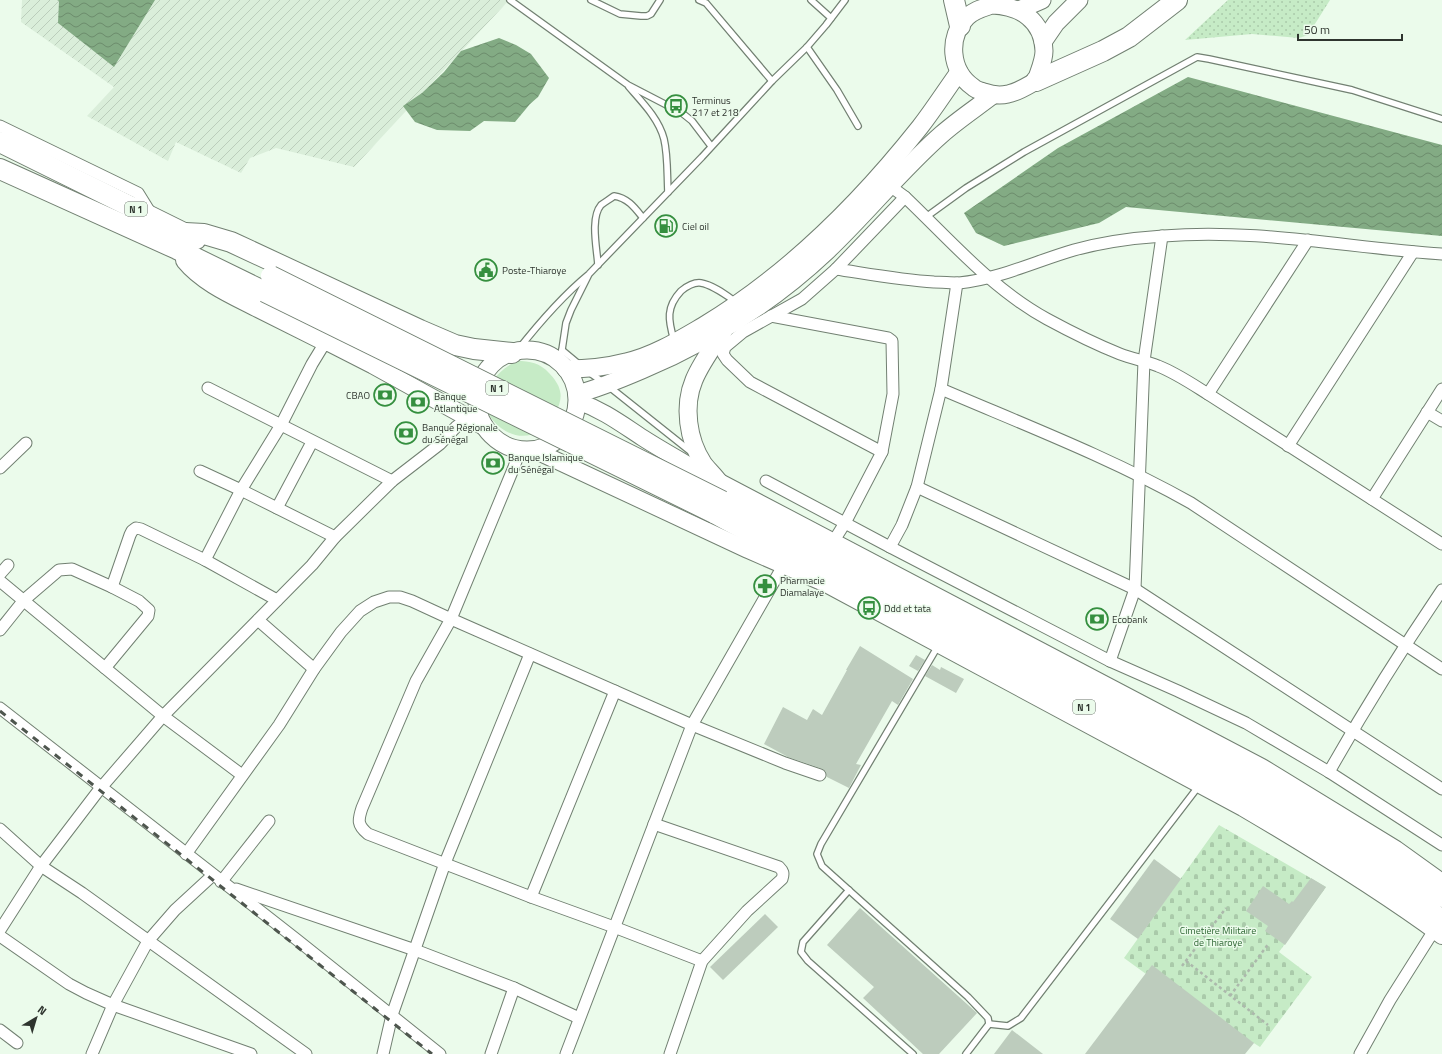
<svg xmlns="http://www.w3.org/2000/svg" width="1442" height="1054" viewBox="0 0 1442 1054" font-family="'Titillium Web',sans-serif">
<style>
.industrial{fill:url(#industrial-furrows)}
.grass{fill:#c6ebc6}
.cemetery{fill:url(#cemetery-stones)}
.garden{fill:url(#garden-dots)}
.water{fill:url(#water-waves)}
.building{fill:#bdccbd}
.lines{fill:none;stroke-linecap:round;stroke-linejoin:round}
.lane-casing{stroke:#728072;stroke-width:8}
.street-casing{stroke:#728072;stroke-width:13}
.secondary-casing{stroke:#728072;stroke-width:18}
.primary-casing{stroke:#728072;stroke-width:19}
.highway-casing{stroke:#728072;stroke-width:22}
.path{stroke:#acb8ac;stroke-width:2.5;stroke-dasharray:3 3;stroke-linecap:butt}
.lane{stroke:#fff;stroke-width:5.5}
.street{stroke:#fff;stroke-width:11}
.secondary{stroke:#fff;stroke-width:16}
.primary{stroke:#fff;stroke-width:17}
.highway{stroke:#fff;stroke-width:20}
.rail{stroke:#4e564e;stroke-width:3;stroke-dasharray:7 7;stroke-linecap:butt}
.highway-bridge-casing{stroke:#728072;stroke-width:22;stroke-linecap:butt}
.highway-bridge{stroke:#fff;stroke-width:20}
.labels{text-anchor:middle;dominant-baseline:central;stroke-width:3;stroke-linejoin:round;paint-order:stroke}
.shield{fill:#ebfbeb;stroke:#677067;stroke-width:1}
.shield-label{font-size:9px;font-weight:bold;fill:#2e342e}
.poi-label{font-size:10px;fill:#2e342e;stroke:#ebfbeb;text-anchor:start}
.park-label{font-size:10px;fill:#2d6632;stroke:#ebfbeb}
</style>
<defs>
<pattern id="industrial-furrows" width="10" height="10" patternUnits="userSpaceOnUse"><rect width="10" height="10" fill="#daeeda"/><path d="M-1 1l2-2M0 10L10 0M9 11l2-2" fill="none" stroke="#bbcdbb"/></pattern>
<pattern id="cemetery-stones" width="16" height="16" patternUnits="userSpaceOnUse"><rect width="16" height="16" fill="#c6ebc6"/><path d="M2 7V4a2 2 0 0 1 4 0v3zM10 15v-3a2 2 0 0 1 4 0v3z" fill="#aacaaa"/></pattern>
<pattern id="garden-dots" width="8" height="8" patternUnits="userSpaceOnUse"><rect width="8" height="8" fill="#c6ebc6"/><path d="M2 2h.1M6 6h.1" fill="none" stroke="#aacaaa" stroke-width="1.8" stroke-linecap="round"/></pattern>
<pattern id="water-waves" width="16" height="10" patternUnits="userSpaceOnUse"><rect width="16" height="10" fill="#83ab84"/><path d="M0 5q4-4 8 0t8 0" fill="none" stroke="#6c8c6c"/></pattern>
</defs>
<rect width="100%" height="100%" fill="#ebfbeb"/>
<polygon class="industrial" points="22,0 509,0 354,167 276,148 250,158 241,173 176,142 168,161 87,116 114,87 21,22"/>
<path class="grass" d="M517,361C530,361 540,363 549,373C554,378 559,385 560,391C562,398 559,406 556,412C544,434 523,444 501,428C472,406 489,374 517,361Z"/>
<polygon class="cemetery" points="1219,825 1326,887 1279,952 1312,977 1260,1047 1146,974 1124,958"/>
<polygon class="garden" points="1228,0 1330,0 1308,35 1299,38 1252,34 1185,40"/>
<g class="water">
<polygon points="57,0 155,0 114,67 58,23 59,1"/>
<polygon points="499,38 516,45 531,54 549,78 538,97 530,104 515,122 484,121 470,131 437,130 415,122 403,106 422,93 444,72 461,51"/>
<polygon points="1188,77 1442,145 1442,236 1126,207 1099,223 1004,246 976,233 964,213 1058,148"/>
</g>
<g class="building">
<polygon points="860,646 913,679 898,705 892,701 856,764 861,765 849,788 827,777 825,771 823,769 788,757 764,744 783,707 807,720 813,709 822,715 847,670 846,670"/>
<polygon points="916,655 925,660 918,671 909,666"/>
<polygon points="932,665 940,670 941,667 964,679 956,693 925,676"/>
<polygon points="1154,859 1181,879 1138,939 1110,919"/>
<polygon points="1311,878 1326,887 1285,945 1265,931 1268,926 1246,911 1263,886 1289,904 1292,901 1293,902"/>
<polygon points="860,908 977,1013 939,1054 923,1054 863,998 874,987 827,945"/>
<polygon points="765,914 778,927 723,980 710,967"/>
<polygon points="1152,965 1254,1043 1245,1054 1085,1054"/>
<polygon points="1012,1030 1043,1054 994,1054"/>
</g>
<g class="lines">
<g class="lane-casing">
<g id="lane">
<polyline points="510,0 628,85 682,113 692,121 711,146"/>
<polyline points="591,0 620,14 641,16 647,16 651,14 660,0"/>
<polyline points="699,0 706,3 772,81"/>
<polyline points="811,0 831,18"/>
<polyline points="807,47 837,90 858,126"/>
<path d="M629,87C642,102 659,119 664,139C668,156 667,175 668,192"/>
<polyline points="926,217 966,188 1024,152 1197,57 1209,59 1352,90 1442,119"/>
<path d="M598,265C597,249 590,218 601,205C605,202 610,199 614,196C628,198 635,208 643,218"/>
<path d="M674,340C668,320 666,307 681,291C686,287 694,282 701,283C713,285 726,295 736,302"/>
<polyline points="562,350 580,365"/>
<path d="M517,351C539,323 561,297 589,274L702,157L772,81L807,47L826,25L845,0"/>
<polyline points="560,363 566,323 571,310 588,276"/>
<polyline points="590,373 607,385 690,451"/>
<polyline points="938,646 821,844 817,854 822,866 968,997 988,1018 989,1024 966,1054"/>
<polyline points="849,890 803,942 801,952 808,961 913,1054"/>
<polyline points="989,1024 1008,1026 1021,1018 1198,787"/>
</g>
</g>
<g class="street-casing">
<g id="street">
<polyline points="0,126 138,193 151,214"/>
<path d="M890,186L905,197C950,240 992,289 1047,319C1071,332 1095,344 1120,354C1133,359 1146,361 1158,366C1176,373 1192,384 1208,394L1442,544"/>
<path d="M836,269C869,274 901,280 934,282C942,282 951,283 959,283C999,279 1036,261 1074,250C1103,242 1133,238 1163,236C1256,228 1349,248 1442,254"/>
<polyline points="771,316 888,338 892,341 893,394 882,452 845,523 833,542"/>
<polyline points="208,388 392,481"/>
<path d="M941,389C1025,425 1111,458 1191,503L1442,669"/>
<polyline points="1208,394 1308,240"/>
<polyline points="1427,412 1442,421"/>
<polyline points="1288,446 1413,252"/>
<path d="M520,450L514,467L451,619L416,681L362,808C358,820 357,825 368,834L531,897L614,927L702,961"/>
<polyline points="882,452 750,382 727,360 723,354 725,347 743,332 802,299 836,269 905,197"/>
<polyline points="0,468 26,443"/>
<polyline points="200,471 241,490 335,537"/>
<polyline points="766,481 890,547 1110,661 1178,691 1246,723 1329,772 1442,845"/>
<polyline points="917,487 1135,589 1442,789"/>
<polyline points="1372,499 1442,389"/>
<polyline points="277,508 312,442"/>
<polyline points="890,547 902,525 917,487 941,389 957,283"/>
<polyline points="205,560 241,490 281,425 312,364 326,341"/>
<polyline points="0,574 8,565"/>
<polyline points="0,581 163,716 242,775"/>
<polyline points="112,587 130,535 132,531 136,528 141,529 205,560 277,600"/>
<polyline points="258,620 314,669"/>
<polyline points="0,630 24,600 59,570 72,569 112,587 139,601 149,610 148,616 105,668"/>
<polyline points="1110,661 1135,589 1144,361 1162,236"/>
<polyline points="0,708 296,939 440,1054"/>
<path d="M1329,772C1364,710 1402,649 1442,590"/>
<path d="M654,824L779,867C783,871 784,873 782,879L747,911L702,961L670,1054"/>
<polyline points="0,829 41,866 82,893 306,1054"/>
<polyline points="186,854 279,725 314,669 341,632 360,611 374,602 389,597 400,597 412,601 451,619 692,725 785,763 820,775"/>
<polyline points="221,882 269,821"/>
<polyline points="236,889 415,950 514,988 579,1018"/>
<polyline points="531,897 615,691"/>
<polyline points="0,930 41,866 99,790 163,716 312,565 335,537 392,481 440,444 456,427 468,418 479,413"/>
<polyline points="0,936 69,984 86,993 113,1005 251,1054"/>
<polyline points="0,1030 17,1043"/>
<polyline points="92,1054 113,1005 148,941 175,910 213,875"/>
<polyline points="383,1054 392,1015 445,863 530,654"/>
<polyline points="491,1054 514,988"/>
<polyline points="566,1054 692,725 787,559"/>
<polyline points="1360,1054 1390,1000 1438,924"/>
</g>
</g>
<g class="secondary-casing">
<g id="secondary">
<path d="M577,401C603,410 620,423 643,438C660,449 678,459 697,470L1262,767L1396,849L1442,882"/>
<path d="M534,450L748,550L826,584L1243,808C1311,848 1378,889 1442,936"/>
</g>
</g>
<g class="primary-casing">
<g id="primary">
<path d="M992,5C1020,6 1043,20 1044,51C1044,61 1039,71 1036,81C1027,86 1018,92 1008,94C1000,96 992,95 984,92C981,91 976,90 973,87C950,71 947,37 967,17C974,10 983,8 992,5Z"/>
<polyline points="1019,10 1042,0"/>
<polyline points="1043,42 1056,23 1079,0"/>
<polyline points="326,341 373,365 485,427"/>
<circle cx="527" cy="400" r="50"/>
<path d="M566,369C586,369 607,367 626,362C653,356 679,340 703,326C788,275 859,204 920,127C934,109 946,90 959,72"/>
<path d="M577,394C600,388 621,379 642,370C711,341 773,302 827,251C867,213 901,170 942,134C958,120 976,108 993,95"/>
<path d="M719,482C714,475 708,470 703,463C688,440 683,406 694,380C701,363 713,347 723,332"/>
</g>
</g>
<g class="highway-casing">
<g id="highway">
<polyline points="954,0 960,26"/>
<polyline points="1036,81 1103,51 1129,37 1177,0"/>
<polyline points="0,142 196,239"/>
<polyline points="0,169 177,249 265,292"/>
<polyline points="185,233 204,234 231,242 420,330 455,345 474,349 512,353"/>
<path d="M186,260C204,282 235,295 260,308C282,319 304,330 326,341"/>
<polyline points="722,501 1010,648 1206,752 1338,828 1442,897"/>
<path d="M714,513C790,555 868,592 945,632C1011,666 1076,702 1141,737C1245,793 1347,850 1442,920"/>
</g>
</g>
<g class="path">
<polyline points="1186,961 1268,1025"/>
<polyline points="1182,966 1226,908"/>
<polyline points="1230,996 1269,943"/>
</g>
<use href="#lane" class="lane"/>
<use href="#street" class="street"/>
<use href="#secondary" class="secondary"/>
<use href="#primary" class="primary"/>
<use href="#highway" class="highway"/>
<polyline class="rail" points="0,711 432,1054"/>
<g class="highway-bridge-casing">
<g id="highway-bridge">
<polyline points="271,276 722,501"/>
<polyline points="265,292 714,513"/>
</g>
</g>
<use href="#highway-bridge" class="highway-bridge"/>
</g>
<defs>
<g id="bus-ring" transform="scale(1.15)"><circle r="9.5" fill="#ebfbeb" stroke="#358f3f" stroke-width="1.5"/><path d="M-5-6H5V4H4V6H2V4H-2V6H-4V4H-5ZM-3.5-4V0h7V-4ZM-3.5 1.2v1.5H-2V1.2ZM2 1.2v1.5H3.5V1.2Z" fill="#358f3f"/></g>
<g id="fuel-ring" transform="scale(1.15)"><circle r="9.5" fill="#ebfbeb" stroke="#358f3f" stroke-width="1.5"/><path d="M-5.5-6h7V0h2V4h1.3V-2.5L3-4.5l.8-.8L6-3V5H2.5V1h-1V6h-7ZM-4.2-4.7v3.2H.2V-4.7Z" fill="#358f3f"/></g>
<g id="civic-ring" transform="scale(1.15)"><circle r="9.5" fill="#ebfbeb" stroke="#358f3f" stroke-width="1.5"/><path d="M-.6-6.5H3V-4.5H.6V-3L4-1V1h2V6H-6V1h2V-1L-.6-3ZM-1.2 2.5V6h2.4V2.5Z" fill="#358f3f"/></g>
<g id="bank-ring" transform="scale(1.15)"><circle r="9.5" fill="#ebfbeb" stroke="#358f3f" stroke-width="1.5"/><path d="M-6-4H6V4H-6ZM0-2.3a2.3 2.3 0 1 0 0 4.6a2.3 2.3 0 1 0 0-4.6Z" fill="#358f3f"/></g>
<g id="pharmacy-ring" transform="scale(1.15)"><circle r="9.5" fill="#ebfbeb" stroke="#358f3f" stroke-width="1.5"/><path d="M-2-6h4v4h4v4h-4v4h-4v-4h-4v-4h4Z" fill="#358f3f"/></g>
</defs>
<g fill-rule="evenodd">
<use href="#bus-ring" x="676" y="106"/>
<use href="#fuel-ring" x="666" y="226"/>
<use href="#civic-ring" x="486" y="270"/>
<use href="#bank-ring" x="385" y="395"/>
<use href="#bank-ring" x="418" y="402"/>
<use href="#bank-ring" x="406" y="433"/>
<use href="#bank-ring" x="493" y="463"/>
<use href="#pharmacy-ring" x="765" y="586"/>
<use href="#bus-ring" x="869" y="608"/>
<use href="#bank-ring" x="1097" y="619"/>
</g>
<g class="labels">
<g class="shield">
<rect x="125" y="202" width="22" height="14" rx="3"/>
<rect x="486" y="381" width="22" height="14" rx="3"/>
<rect x="1073" y="700" width="22" height="14" rx="3"/>
</g>
<g class="shield-label">
<text x="136" y="209">N 1</text>
<text x="497" y="388">N 1</text>
<text x="1084" y="707">N 1</text>
</g>
<g class="poi-label">
<text x="692" y="100">Terminus<tspan x="692" dy="12">217 et 218</tspan></text>
<text x="682" y="226">Ciel oil</text>
<text x="502" y="270">Poste-Thiaroye</text>
<text x="370" y="395" text-anchor="end">CBAO</text>
<text x="434" y="396">Banque<tspan x="434" dy="12">Atlantique</tspan></text>
<text x="422" y="427">Banque Régionale<tspan x="422" dy="12">du Sénégal</tspan></text>
<text x="508" y="457">Banque Islamique<tspan x="508" dy="12">du Sénégal</tspan></text>
<text x="780" y="580">Pharmacie<tspan x="780" dy="12">Diamalaye</tspan></text>
<text x="884" y="608">Ddd et tata</text>
<text x="1112" y="619">Ecobank</text>
</g>
<g class="park-label">
<text x="1218" y="930">Cimetière Militaire<tspan x="1218" dy="12">de Thiaroye</tspan></text>
</g>
</g>
<g transform="translate(36 1018) rotate(38)" stroke="#ebfbeb" stroke-width="3" paint-order="stroke">
<path d="M0-3L7 15L0 10L-7 15Z" fill="#2e342e"/>
<text y="-6" font-size="11" font-weight="bold" text-anchor="middle" fill="#2e342e">N</text>
</g>
<path d="M1298 34v6h104v-6" fill="none" stroke="#2e342e" stroke-width="2"/>
<text x="1304" y="34" font-size="12" fill="#2e342e" stroke="#ebfbeb" stroke-width="3" paint-order="stroke">50 m</text>
</svg>
